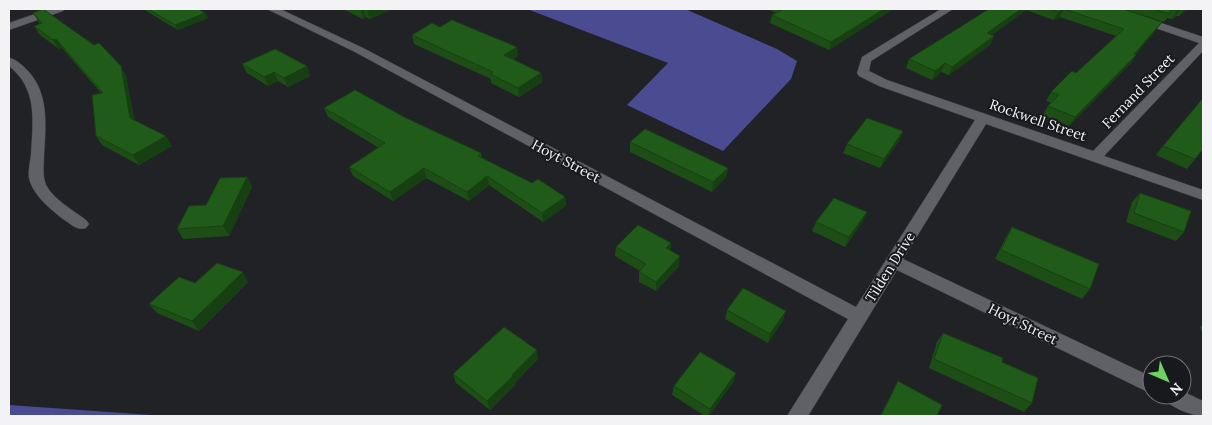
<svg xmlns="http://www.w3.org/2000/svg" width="1212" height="425" viewBox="0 0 1212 425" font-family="Lora,serif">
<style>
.forest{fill:#4b4b92}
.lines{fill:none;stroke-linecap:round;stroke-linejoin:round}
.minor-casing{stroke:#3e3e42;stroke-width:1}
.minor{fill:#606166;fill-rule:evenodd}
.wall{fill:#1c4e16}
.shaded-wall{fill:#174012}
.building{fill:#215b19;stroke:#174012}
.labels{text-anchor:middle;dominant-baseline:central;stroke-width:4;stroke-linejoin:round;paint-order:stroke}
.street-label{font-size:14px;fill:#f3f3f6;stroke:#18191d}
</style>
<rect width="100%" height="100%" fill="#212226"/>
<g class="forest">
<polygon points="527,9 685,9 777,49 797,61 791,79 723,151 627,105 668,63"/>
<polygon points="9,405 166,416 9,416"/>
</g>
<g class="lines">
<g class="minor-casing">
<g id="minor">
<polygon points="50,9 64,9 63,11 9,30 9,23"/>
<polygon points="267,9 280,9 363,48 856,307 975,120 879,86 859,76 857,73 862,57 941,9 953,9 871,61 869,71 887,80 1093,151 1199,43 1106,11 1105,9 1119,9 1203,37 1203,51 1104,156 1203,190 1203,200 986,124 903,259 1152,377 1152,394 897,270 808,416 787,416 848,319 355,52"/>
<path d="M9,58C16,59 22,65 28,71C49,93 46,126 44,155C44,165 42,175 46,185C54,200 73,210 86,220L89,224L86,228C77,231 71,224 63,219C49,208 33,195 29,178C28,171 30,162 31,155C33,121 38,89 9,66Z"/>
<path d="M1182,391L1203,401V416C1191,416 1167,406 1161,395H1182Z"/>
</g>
</g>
<use href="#minor" class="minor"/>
</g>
<g class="wall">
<polygon points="143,9 198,9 208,18 178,30"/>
<polygon points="343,9 392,9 370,19 366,17 363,19"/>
<polygon points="768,9 893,9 829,50 770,23 772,15 776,13"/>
<polygon points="989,9 1123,9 1162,22 1156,30 1136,54 1136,55 1131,63 1069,126 1043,115 1048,106 1051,103 1046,101 1051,92 1076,73 1116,36 1060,17 1053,20 1026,10 992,35 994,36 990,45 949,75 941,72 932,80 906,68 909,59"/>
<polygon points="1124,9 1187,9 1179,16 1176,16 1172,19 1167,18 1164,22"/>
<polygon points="33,13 126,76 134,120 172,146 139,165 102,145 96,136 101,93 62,48 59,49 40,35 34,26 40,24"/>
<polygon points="440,27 518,56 513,59 541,73 542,82 519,97 491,83 491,79 414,44 412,35"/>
<polygon points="242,64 307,66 310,76 288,87 278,81 268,86 247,73"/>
<polygon points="324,108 406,118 481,153 482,158 532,183 565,197 566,206 543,222 489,185 469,201 426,178 393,201 353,176 349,167 379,148 328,117"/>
<polygon points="903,131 899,141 880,168 843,153 847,144"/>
<polygon points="630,142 728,168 726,177 712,192 630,152"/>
<polygon points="1163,146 1195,159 1187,169 1156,155"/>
<polygon points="247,177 252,187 229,236 183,239 177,229 206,205"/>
<polygon points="1140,193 1184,232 1176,241 1126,222 1132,202"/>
<polygon points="863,221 845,247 812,231 816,222"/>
<polygon points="1012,227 1090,289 1082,299 995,259 1006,237"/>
<polygon points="671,243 670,251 679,266 656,291 639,282 639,272 640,271 615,256 616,247"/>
<polygon points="248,282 199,331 157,313 149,304 195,283"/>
<polygon points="727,310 783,320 768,343 725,319"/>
<polygon points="1203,324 1203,336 1200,327"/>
<polygon points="943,333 1032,403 1024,412 929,368 937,342"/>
<polygon points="538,359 515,383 515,385 490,410 456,383 453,374"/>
<polygon points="736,373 733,382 709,416 705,416 672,395 674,386"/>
<polygon points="898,381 937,416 880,416"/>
</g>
<g class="shaded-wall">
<polygon points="363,9 366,17 363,19 361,10"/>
<polygon points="371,9 392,9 370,19 367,11"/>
<polygon points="884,9 893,9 829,50 831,42"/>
<polygon points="1021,9 1027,9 1026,10 983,42 987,33"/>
<polygon points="1064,9 1060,17 1053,20 1058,12"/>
<polygon points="1180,9 1181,9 1176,16 1172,19 1177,11"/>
<polygon points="1184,9 1187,9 1179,16"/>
<polygon points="205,13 208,18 178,30 175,25"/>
<polygon points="1162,22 1156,30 1130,61 1136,55 1131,63 1069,126 1075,117 1134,54"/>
<polygon points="994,36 990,45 949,75 952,67"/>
<polygon points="56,39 62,48 59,49 53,40"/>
<polygon points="517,47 518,56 505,64 504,55"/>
<polygon points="945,63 941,72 932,80 935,71"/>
<polygon points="121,66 126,76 136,127 130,118"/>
<polygon points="307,66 310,76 288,87 284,78"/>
<polygon points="274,72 278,81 268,86 264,77"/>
<polygon points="541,73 542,82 519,97 518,88"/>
<polygon points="903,131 899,141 880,168 884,159"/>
<polygon points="166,136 172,146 139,165 133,155"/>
<polygon points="424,168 426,178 393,201 390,192"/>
<polygon points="728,168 726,177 712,192 713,182"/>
<polygon points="487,176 489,185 469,201 467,192"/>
<polygon points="247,177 252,187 229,236 223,226"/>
<polygon points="565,197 566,206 543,222 542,213"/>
<polygon points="867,212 863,221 845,247 849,237"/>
<polygon points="671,243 670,253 666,248"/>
<polygon points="680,256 679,266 656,291 656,282"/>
<polygon points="243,272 248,282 199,331 192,321"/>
<polygon points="786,311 783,320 768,343 770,334"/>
<polygon points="537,350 538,359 515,383 515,385 490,410 487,401 512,375"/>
<polygon points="736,373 733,382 709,416 708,416 710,409"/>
</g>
<g class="building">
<polygon points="43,9 94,45 99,43 121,66 130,118 166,136 133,155 96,136 92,95 103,93 56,39 53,40 34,26 42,23 33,13"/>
<polygon points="148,9 198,9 205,13 175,25"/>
<polygon points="784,9 884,9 831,42 772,15"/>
<polygon points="989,9 1021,9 987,33 994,36 952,67 945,63 935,71 909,59"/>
<polygon points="1049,9 1123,9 1162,22 1134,54 1136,55 1075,117 1048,106 1059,95 1051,92 1072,71 1076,73 1124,29 1064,9 1058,12"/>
<polygon points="1154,9 1180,9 1177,11 1172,9 1169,14"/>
<polygon points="452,20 517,47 504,55 541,73 518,88 490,74 493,72 412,35 432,23 440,27"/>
<polygon points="275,49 307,66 284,78 274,72 264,77 242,64"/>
<polygon points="355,90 406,118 481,153 478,156 532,183 538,179 565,197 542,213 487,176 467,192 424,168 390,192 349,167 385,143 324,108"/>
<polygon points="1203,98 1203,149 1195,159 1163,146"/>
<polygon points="867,118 903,131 884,159 847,144"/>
<polygon points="645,129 728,168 713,182 630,142"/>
<polygon points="247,177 223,226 177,229 189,206 206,205 220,178"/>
<polygon points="1140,193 1191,211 1184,232 1134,213"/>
<polygon points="834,198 867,212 849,237 816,222"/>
<polygon points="638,225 671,243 666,248 680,256 656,282 639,272 646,264 616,247"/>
<polygon points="1012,227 1099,264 1090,289 1001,250"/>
<polygon points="217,263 243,272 192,321 149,304 179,277 195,283"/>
<polygon points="743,288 786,311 770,334 727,310"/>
<polygon points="504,327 537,350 512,375 513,376 487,401 453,374"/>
<polygon points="943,333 1003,358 1002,362 1038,378 1032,403 934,359"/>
<polygon points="700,352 736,373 710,409 674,386"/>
<polygon points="898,381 942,405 937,416 881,416"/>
</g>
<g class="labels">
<g class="street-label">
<text transform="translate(1138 91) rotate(-46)">Fernand Street</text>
<text transform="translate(1038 120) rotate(19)">Rockwell Street</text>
<text transform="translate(566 161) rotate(28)">Hoyt Street</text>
<text transform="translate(890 267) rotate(-58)">Tilden Drive</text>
<text transform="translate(1023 324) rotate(26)">Hoyt Street</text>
</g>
</g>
<rect width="1212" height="425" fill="none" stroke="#f3f3f6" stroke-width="20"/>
<g transform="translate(1167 380) rotate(135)"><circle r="24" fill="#18191d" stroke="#707074"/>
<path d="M0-4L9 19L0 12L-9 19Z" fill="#6ed360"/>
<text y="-8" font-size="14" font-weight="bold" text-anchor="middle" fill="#f3f3f6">N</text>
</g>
</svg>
